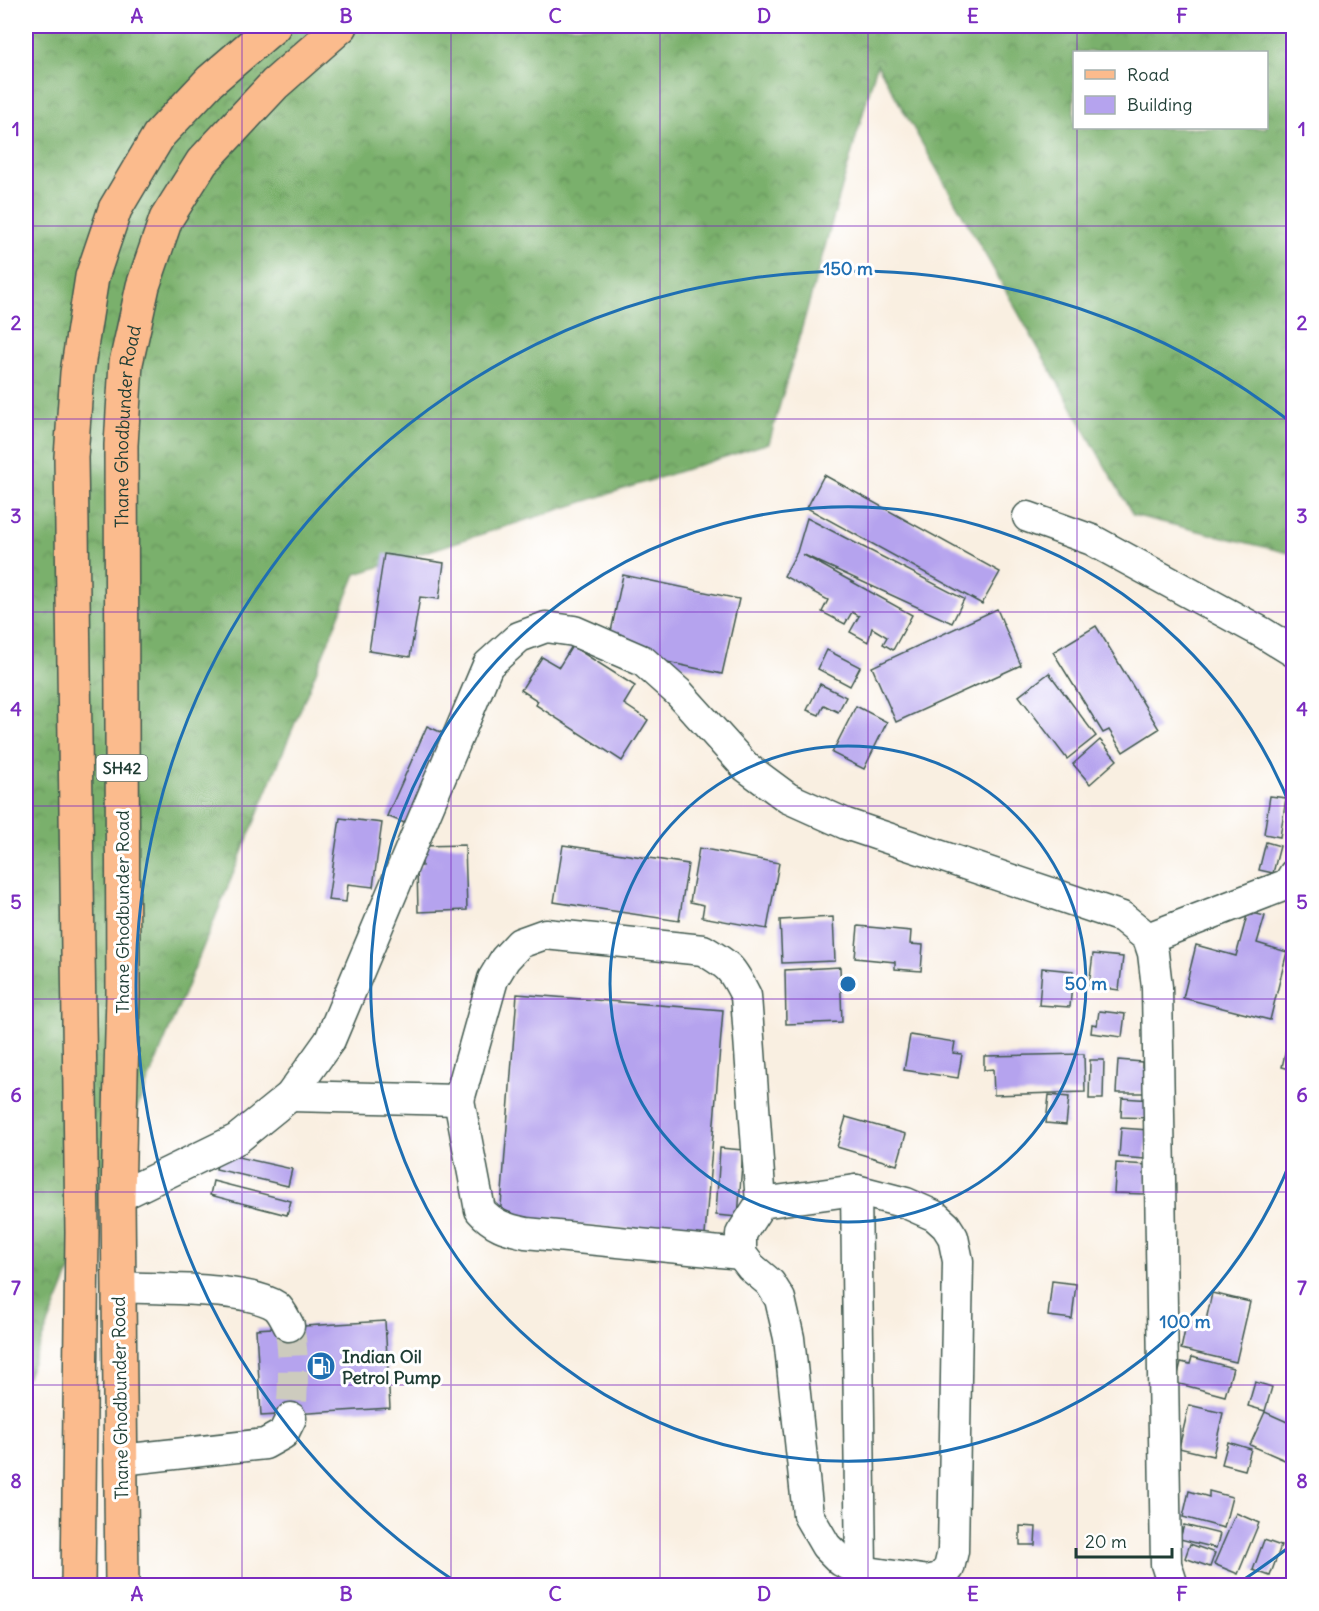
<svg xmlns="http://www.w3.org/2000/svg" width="1319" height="1611" viewBox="0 0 1319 1611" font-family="Delius,sans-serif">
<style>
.forest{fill:url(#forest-crowns);stroke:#4c7650;stroke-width:1.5;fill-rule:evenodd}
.building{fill:#b5a3ee}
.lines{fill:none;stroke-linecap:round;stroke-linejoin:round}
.minor-tunnel{stroke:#cdcbbe;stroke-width:30;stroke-dasharray:30 15;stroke-linecap:butt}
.minor-casing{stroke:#40584e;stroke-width:33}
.major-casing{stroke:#40584e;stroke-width:36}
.minor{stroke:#fff;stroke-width:30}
.major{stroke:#fbbb8d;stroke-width:33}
.grid{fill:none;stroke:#7b2cbf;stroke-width:1.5;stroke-opacity:0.55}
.ring{fill:none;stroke:#1f6fb2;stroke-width:3}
.labels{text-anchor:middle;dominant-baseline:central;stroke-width:6;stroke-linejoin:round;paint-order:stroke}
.shield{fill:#fff;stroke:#627771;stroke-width:1.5}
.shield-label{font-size:16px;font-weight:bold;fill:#1f3d34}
.street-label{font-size:18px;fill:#1f3d34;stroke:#fff}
.poi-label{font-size:18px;font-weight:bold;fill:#1f3d34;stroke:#fff;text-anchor:start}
.centre{fill:#1f6fb2;stroke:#fff;stroke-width:3}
.ring-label{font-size:18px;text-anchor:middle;font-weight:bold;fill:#1f6fb2;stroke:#fff;stroke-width:6;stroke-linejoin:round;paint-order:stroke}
.neatline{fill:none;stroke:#7b2cbf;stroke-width:2}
.grid-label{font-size:20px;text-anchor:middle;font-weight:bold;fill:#7b2cbf}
</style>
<defs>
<pattern id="forest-crowns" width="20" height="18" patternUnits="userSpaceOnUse" patternTransform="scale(1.5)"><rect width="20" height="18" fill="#7ab06c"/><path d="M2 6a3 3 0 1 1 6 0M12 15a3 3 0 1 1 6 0" fill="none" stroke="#63905a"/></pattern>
</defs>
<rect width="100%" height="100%" fill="#fff"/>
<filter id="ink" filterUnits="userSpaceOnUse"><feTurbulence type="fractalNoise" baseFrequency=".0167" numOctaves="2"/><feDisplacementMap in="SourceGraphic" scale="12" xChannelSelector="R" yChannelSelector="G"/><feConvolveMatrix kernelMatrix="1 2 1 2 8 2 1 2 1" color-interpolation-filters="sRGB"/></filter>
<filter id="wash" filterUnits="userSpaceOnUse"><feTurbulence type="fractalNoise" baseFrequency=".008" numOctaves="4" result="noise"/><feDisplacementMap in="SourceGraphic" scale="24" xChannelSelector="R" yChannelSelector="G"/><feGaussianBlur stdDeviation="1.35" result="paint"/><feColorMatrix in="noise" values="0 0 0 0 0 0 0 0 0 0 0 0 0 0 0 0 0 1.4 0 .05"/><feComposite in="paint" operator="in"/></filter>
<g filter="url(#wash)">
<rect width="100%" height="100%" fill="#f9efe1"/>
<path class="forest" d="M26,26H1293V554L1133,515L877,64L769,443L356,574L26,1379ZM1074,52H1266V128H1074Z"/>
<g id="blocks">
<g class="building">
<polygon points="824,475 1000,572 982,604 807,508"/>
<polygon points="807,518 964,599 952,623 802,554 912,615 893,650 883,644 887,637 872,628 868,642 850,632 859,616 852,612 845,624 822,612 828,600 784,576 797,552"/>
<polygon points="384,554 444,563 439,599 420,597 410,657 369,651"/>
<polygon points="623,575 739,599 722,674 640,656 609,641"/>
<polygon points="997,609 1021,665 896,722 872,667"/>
<polygon points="1096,626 1159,729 1123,752 1109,730 1103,733 1053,652"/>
<polygon points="572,646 635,686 624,704 648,720 622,761 536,705 538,701 521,690 542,657 559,667"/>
<polygon points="827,650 860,667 850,686 818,669"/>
<polygon points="1049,673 1096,736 1067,759 1019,696"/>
<polygon points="820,684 846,697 838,712 824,705 819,715 807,710"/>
<polygon points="856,706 887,722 864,769 832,753"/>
<polygon points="427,726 447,735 407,824 387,816"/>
<polygon points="1100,740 1117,760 1090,784 1073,764"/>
<polygon points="1270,796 1286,798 1280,837 1264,834"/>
<polygon points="340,818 382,823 373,887 348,884 346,902 328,900"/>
<polygon points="1266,842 1280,846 1273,873 1259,870"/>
<polygon points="465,845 467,910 418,912 417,866 422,866 422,846"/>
<polygon points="563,845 688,864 679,921 554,902"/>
<polygon points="699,848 779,863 767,929 702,917 704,905 690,902"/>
<polygon points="1248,912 1265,916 1257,943 1287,952 1270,1020 1183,998 1196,945 1236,956"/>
<polygon points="833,917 835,961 782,963 780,920"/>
<polygon points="858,926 911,931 910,944 923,945 921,971 895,969 895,962 855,958"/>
<polygon points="1093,954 1123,957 1119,990 1089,986"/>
<polygon points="840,967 842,1022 786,1024 785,970"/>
<polygon points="1042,968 1073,971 1070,1007 1039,1005"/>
<polygon points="517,994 723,1010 705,1235 500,1219"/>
<polygon points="1099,1011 1125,1014 1122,1037 1091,1033 1092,1024 1097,1025"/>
<polygon points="1293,1019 1294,1020 1294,1070 1282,1067"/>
<polygon points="910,1035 955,1042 953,1053 962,1054 958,1078 904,1070"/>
<polygon points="1084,1054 1085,1092 994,1095 993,1069 984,1070 984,1056"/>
<polygon points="1090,1060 1104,1060 1103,1099 1089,1099"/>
<polygon points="1118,1060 1142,1062 1142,1067 1152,1068 1150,1093 1116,1093"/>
<polygon points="1291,1074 1294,1074 1294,1099 1287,1098"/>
<polygon points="1049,1095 1069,1097 1066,1125 1046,1123"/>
<polygon points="1122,1098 1152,1100 1151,1118 1121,1117"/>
<polygon points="846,1117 906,1134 897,1165 837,1147"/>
<polygon points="1121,1128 1148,1130 1145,1159 1119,1157"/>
<polygon points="720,1148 743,1150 738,1217 716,1215"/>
<polygon points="220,1153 292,1169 288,1186 216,1169"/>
<polygon points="1116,1163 1148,1165 1146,1194 1114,1193"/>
<polygon points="213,1181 291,1201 287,1215 210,1195"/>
<polygon points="1052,1281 1076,1284 1072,1319 1048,1316"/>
<polygon points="1212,1293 1250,1302 1236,1362 1181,1349 1187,1321 1205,1325"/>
<polygon points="1293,1304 1294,1304 1294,1318 1289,1317"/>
<polygon points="385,1321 390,1408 261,1416 256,1329"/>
<polygon points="1192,1357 1233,1368 1225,1396 1176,1383 1181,1362 1190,1364"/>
<polygon points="1255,1382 1272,1387 1265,1411 1248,1406"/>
<polygon points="1189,1405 1223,1413 1213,1456 1179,1448"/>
<polygon points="1265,1412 1294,1425 1294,1464 1250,1445"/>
<polygon points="1228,1442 1251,1449 1245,1470 1222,1464"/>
<polygon points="1189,1491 1209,1497 1209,1491 1232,1497 1224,1528 1183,1517"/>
<polygon points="1236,1513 1259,1523 1238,1574 1214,1564"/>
<polygon points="1184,1525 1220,1534 1216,1548 1180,1539"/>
<polygon points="1020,1526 1036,1527 1035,1545 1020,1545"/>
<polygon points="1264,1540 1281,1546 1270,1576 1253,1570"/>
<polygon points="1190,1544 1215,1553 1210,1567 1185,1558"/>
<polygon points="689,1580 694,1586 683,1586"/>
</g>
</g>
</g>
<g filter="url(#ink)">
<use href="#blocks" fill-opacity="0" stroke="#40584e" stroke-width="1.5"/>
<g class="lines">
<path class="minor-tunnel" d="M289,1326C295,1356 293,1388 291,1418"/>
<g class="minor-casing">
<g id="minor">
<polyline points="1028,517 1092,540 1263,633 1294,652"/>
<polyline points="1148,938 1288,884 1294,874"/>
<path d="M290,1096L459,1100L493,979L505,959L520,943L545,934L703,950C730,966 732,968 746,996L761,1203L741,1234V1254L751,1267L770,1283L780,1299L789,1338L808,1515L826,1546L841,1561L861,1571L929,1581L941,1577L949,1568L953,1551L958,1261L953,1237L946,1226L935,1216L906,1203L856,1190L761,1203"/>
<path d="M459,1100L480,1210C493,1225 506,1229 526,1233L741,1254"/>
<polyline points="856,1190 861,1571"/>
<polyline points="118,1197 237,1139 290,1096 330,1040 488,665 519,637 546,627 574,631 643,661 679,693 746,767 788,798 846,824 1122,917 1148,938 1153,953 1157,987 1166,1564 1173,1586"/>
<path d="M119,1287C156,1289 249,1287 276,1306C282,1311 285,1319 289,1326"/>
<polyline points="121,1460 265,1444 283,1434 291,1418"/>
</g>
</g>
<g class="major-casing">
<g id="major">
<polyline points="78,1586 82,1232 71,457 77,373 92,277 115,209 159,135 210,81 274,26"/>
<path id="s1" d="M122,1586L118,1197L123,993L121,445L126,363L143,286L166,219L202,162L275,84L341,26"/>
</g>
</g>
<use href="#minor" class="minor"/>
<use href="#major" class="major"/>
</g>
</g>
<path class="grid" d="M242,26V1586M451,26V1586M660,26V1586M868,26V1586M1077,26V52M1077,128V1586M26,226H1294M26,419H1294M26,612H1294M26,806H1294M26,999H1294M26,1192H1294M26,1385H1294"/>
<g class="ring">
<circle cx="848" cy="984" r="238"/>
<path d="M1293 1155A477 477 0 1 1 1293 813"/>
<path d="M1293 1544A715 715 0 0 1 1237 1584M459 1584A715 715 0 1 1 1293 424"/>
</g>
<defs>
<g id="fuel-disc" transform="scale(1.5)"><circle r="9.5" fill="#1f6fb2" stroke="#fff"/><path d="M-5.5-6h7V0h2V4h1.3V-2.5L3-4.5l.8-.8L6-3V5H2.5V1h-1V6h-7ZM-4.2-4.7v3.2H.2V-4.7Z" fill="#fff"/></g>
</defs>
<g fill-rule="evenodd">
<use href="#fuel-disc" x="321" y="1366"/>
</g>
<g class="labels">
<rect class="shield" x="96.5" y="755" width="51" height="26" rx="4.5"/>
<g class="shield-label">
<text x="122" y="768">SH42</text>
</g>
<g class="street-label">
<text stroke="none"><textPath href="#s1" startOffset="1160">Thane Ghodbunder Road</textPath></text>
<text transform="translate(122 912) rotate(-90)">Thane Ghodbunder Road</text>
<text transform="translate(120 1398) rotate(-91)">Thane Ghodbunder Road</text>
</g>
<g class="poi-label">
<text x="342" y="1356">Indian Oil<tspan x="342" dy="21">Petrol Pump</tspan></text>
</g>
</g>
<circle cx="848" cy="984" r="9" class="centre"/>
<g class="ring-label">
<text x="848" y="275">150 m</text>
<text x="1086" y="990">50 m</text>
<text x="1185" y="1328">100 m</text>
</g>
<rect width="1319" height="1611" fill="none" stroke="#fff" stroke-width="66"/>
<rect x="1073" y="51" width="195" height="78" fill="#ffffff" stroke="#a5b1ae" stroke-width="1.5"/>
<rect x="1085" y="70" width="30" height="9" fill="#fbbb8d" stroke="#a5b1ae" stroke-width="1.5"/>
<text x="1127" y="81" font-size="18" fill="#1f3d34">Road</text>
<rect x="1085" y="96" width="30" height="18" fill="#b5a3ee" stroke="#a5b1ae" stroke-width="1.5"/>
<text x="1127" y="111" font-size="18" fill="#1f3d34">Building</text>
<path d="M1076 1548v9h96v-9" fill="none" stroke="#1f3d34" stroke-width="3"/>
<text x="1085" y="1548" font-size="18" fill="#1f3d34" stroke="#ffffff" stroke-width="4.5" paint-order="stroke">20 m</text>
<rect x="33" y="33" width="1253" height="1545" class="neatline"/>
<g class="grid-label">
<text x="137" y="23">A</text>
<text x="346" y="23">B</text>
<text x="555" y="23">C</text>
<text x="764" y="23">D</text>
<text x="973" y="23">E</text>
<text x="1182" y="23">F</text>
<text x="16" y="136">1</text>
<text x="1302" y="136">1</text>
<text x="16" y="330">2</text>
<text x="1302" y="330">2</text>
<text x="16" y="523">3</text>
<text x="1302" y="523">3</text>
<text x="16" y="716">4</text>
<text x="1302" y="716">4</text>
<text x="16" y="909">5</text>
<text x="1302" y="909">5</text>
<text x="16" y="1102">6</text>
<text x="1302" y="1102">6</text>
<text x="16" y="1295">7</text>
<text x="1302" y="1295">7</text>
<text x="16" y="1488">8</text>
<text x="1302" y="1488">8</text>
<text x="137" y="1601">A</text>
<text x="346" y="1601">B</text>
<text x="555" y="1601">C</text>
<text x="764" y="1601">D</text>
<text x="973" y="1601">E</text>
<text x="1182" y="1601">F</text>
</g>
</svg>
